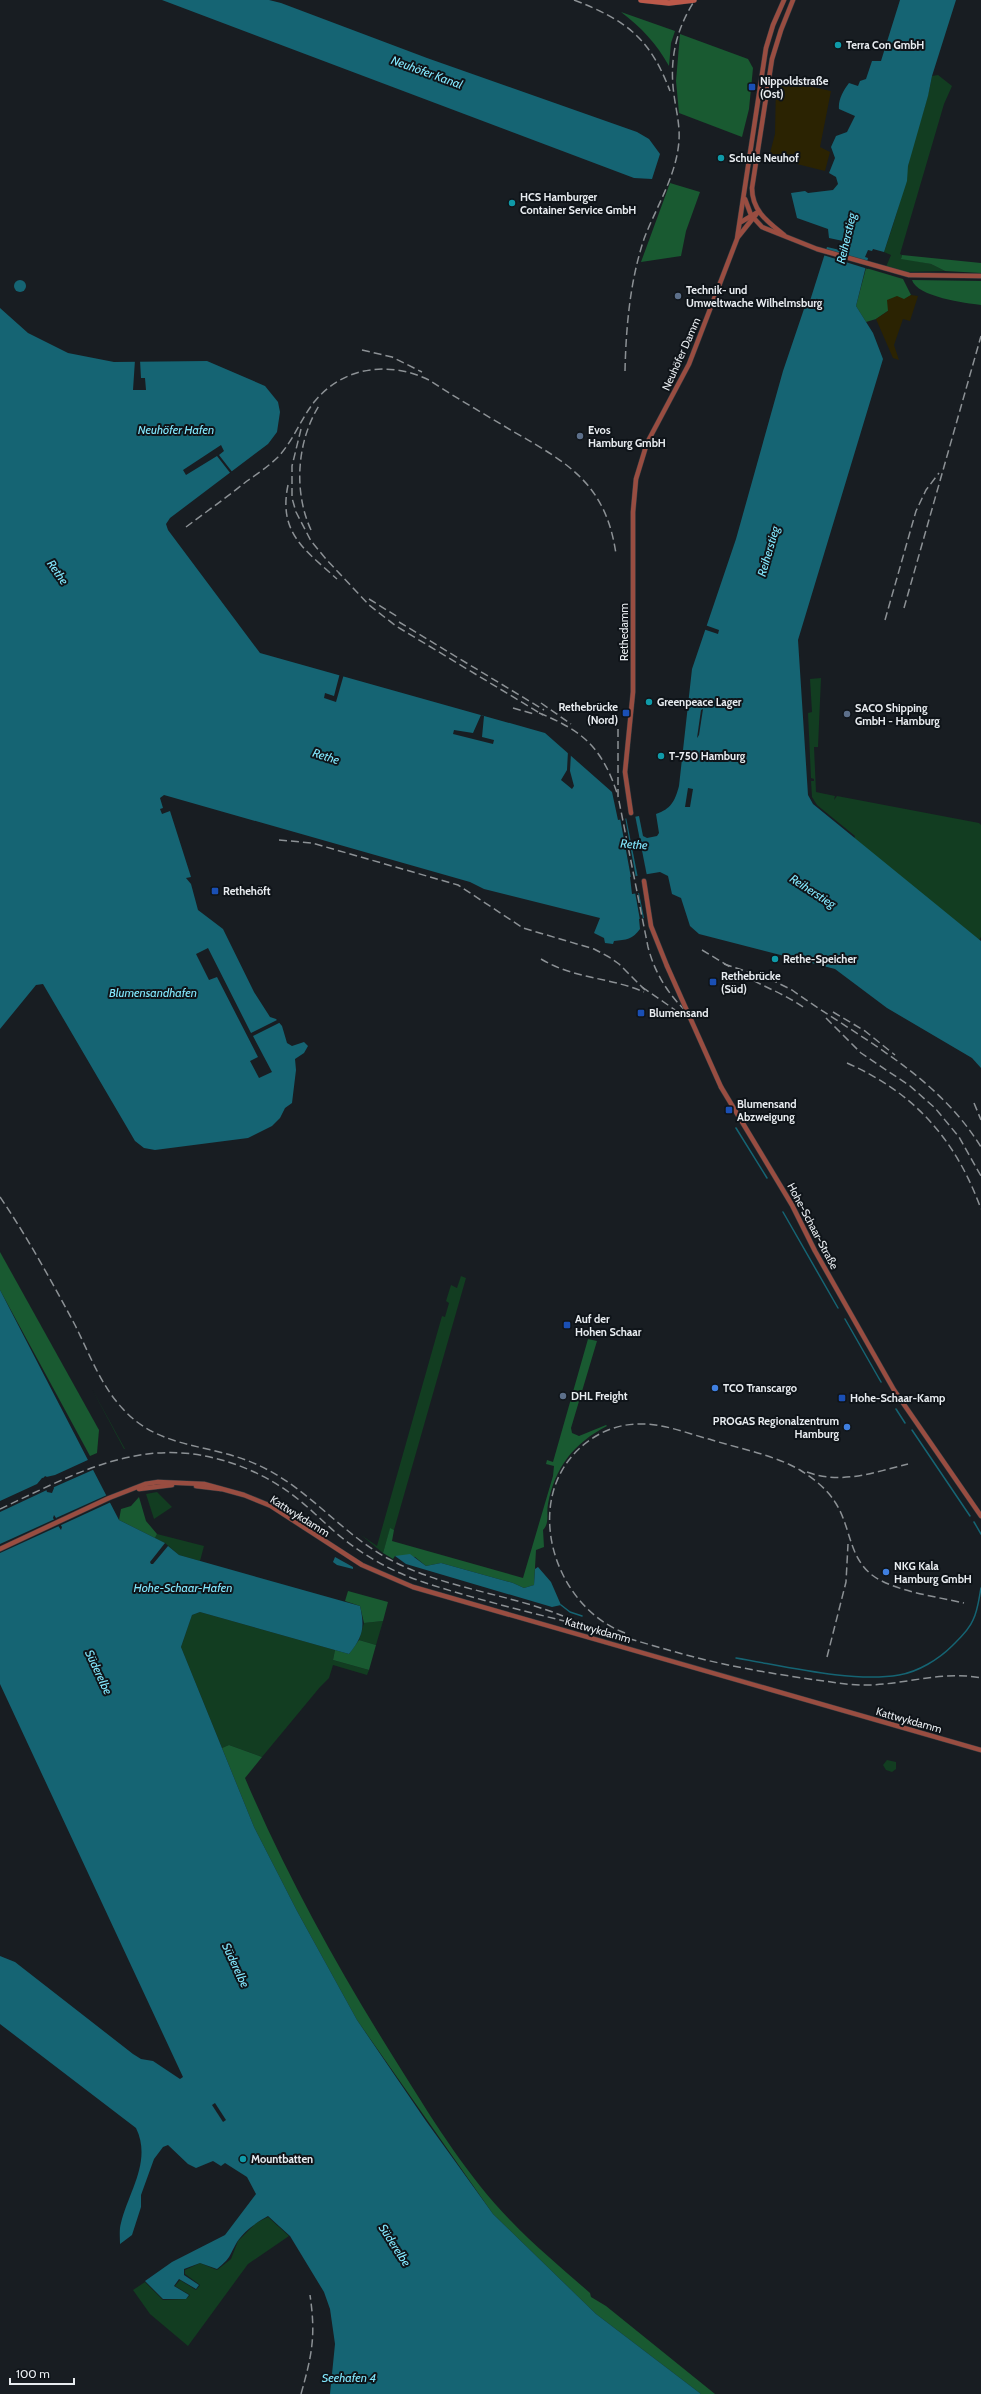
<svg xmlns="http://www.w3.org/2000/svg" width="981" height="2394" viewBox="0 0 981 2394" font-family="Cabin,sans-serif">
<style>
.green{fill:#123d21}
.forest{fill:#195a31}
.sand{fill:#2b2302}
.water{fill:#156473;fill-rule:evenodd}
.pier{fill:#181d22}
.lines{fill:none;stroke-linecap:round;stroke-linejoin:round}
.stream{stroke:#156473;stroke-width:1.5}
.secondary-casing{stroke:#353a3f;stroke-width:5.5}
.primary-casing{stroke:#353a3f;stroke-width:6}
.secondary{stroke:#994d41;stroke-width:4.5}
.primary{stroke:#bc594a;stroke-width:5.5}
.rail{stroke:#8c9195;stroke-width:1.5;stroke-dasharray:8 4;stroke-linecap:butt}
.secondary-bridge-casing{stroke:#353a3f;stroke-width:5.5;stroke-linecap:butt}
.secondary-bridge{stroke:#994d41;stroke-width:4.5}
.culture-dot{fill:#0f9aa8;stroke:#0f1419;stroke-width:1.5}
.transit-dot{fill:#1a4fb4;stroke:#0f1419;stroke-width:1.5}
.service-dot{fill:#5c6f8a;stroke:#0f1419;stroke-width:1.5}
.shop-dot{fill:#3f7fe0;stroke:#0f1419;stroke-width:1.5}
.labels{text-anchor:middle;dominant-baseline:central;stroke-width:4;stroke-linejoin:round;paint-order:stroke}
.poi-label{font-size:11px;font-weight:bold;fill:#e8ecf0;stroke:#0f1419;text-anchor:start}
.street-label{font-size:11px;fill:#e8ecf0;stroke:#0f1419}
.water-label{font-size:12px;font-style:italic;fill:#83e8fe;stroke:#0f1419}
</style>
<rect width="100%" height="100%" fill="#181d22"/>
<g class="green">
<path d="M938,75L952,86L944,104L900,254L902,255L901,258L931,264L945,271L903,272L886,267L891,255L884,252C894,223 903,195 908,166C914,135 927,107 932,76Z"/>
<polygon points="821,678 818,747 814,747 816,792 835,796 834,800 837,796 979,823 981,825 981,937 979,940 854,839 855,836 817,805 812,797 811,781 814,781 814,779 811,778 808,713 812,712 810,679"/>
<polygon points="461,1276 466,1278 394,1530 390,1529 383,1553 361,1535 377,1546 442,1316 445,1317 449,1303 446,1301 451,1285 457,1288"/>
<polygon points="92,1389 125,1449 124,1449"/>
<polygon points="157,1492 172,1507 154,1519 146,1494"/>
<polygon points="157,1534 204,1546 200,1561 179,1555 165,1543 155,1538"/>
<polygon points="200,1612 335,1650 333,1660 369,1670 367,1675 333,1665 329,1678 320,1687 262,1757 229,1745 222,1748 181,1647 192,1615"/>
<polygon points="383,1621 376,1645 359,1640 364,1623"/>
<polygon points="887,1760 896,1762 896,1769 892,1772 886,1770 883,1765"/>
<polygon points="268,2217 289,2236 248,2264 188,2346 150,2314 133,2290 145,2282 163,2300 186,2299 190,2295 175,2286 180,2280 196,2290 200,2285 185,2274 185,2270 200,2263 217,2270 231,2259 238,2241 256,2223"/>
</g>
<g class="forest">
<path d="M621,12L675,31L671,43L669,66C656,43 642,28 621,12Z"/>
<polygon points="680,34 748,59 753,68 749,109 742,137 679,113 676,81"/>
<polygon points="670,183 700,192 686,231 681,256 641,262"/>
<polygon points="902,255 981,263 981,273 945,271 931,264 901,259"/>
<polygon points="866,268 903,279 911,295 876,319 866,322 856,306"/>
<path d="M912,280L981,281V305C966,303 917,297 912,280Z"/>
<polygon points="0,1252 99,1430 97,1453 90,1456 0,1290"/>
<path d="M588,1339L597,1341L571,1428L572,1433L579,1436L606,1425L607,1426C574,1443 555,1467 548,1504C546,1513 550,1523 543,1530L544,1547L536,1550L534,1585L524,1588L513,1583L441,1563L426,1566L415,1557L395,1556L393,1559L383,1553L390,1528L394,1530L392,1541L523,1578L553,1476L554,1466L546,1464L547,1460L553,1462Z"/>
<polygon points="139,1497 146,1521 157,1534 155,1538 119,1520 121,1509 131,1506"/>
<polygon points="348,1591 388,1602 383,1621 364,1623 360,1606 345,1601"/>
<polygon points="359,1640 376,1645 369,1670 333,1660 335,1650 349,1654"/>
<path d="M229,1745L262,1757L245,1778C289,1882 344,1979 404,2074C436,2125 469,2178 511,2221C536,2247 564,2270 590,2293L591,2297L606,2306L715,2394H701L596,2314L493,2214L357,2020L297,1911L254,1827L222,1748Z"/>
</g>
<g class="sand">
<polygon points="789,82 831,91 820,147 830,152 825,171 769,157 775,134 776,85 785,86"/>
<polygon points="911,295 918,296 910,321 903,319 894,345 899,360 893,358 876,319 888,311 887,300 897,296 904,299"/>
</g>
<g class="water">
<polygon points="162,0 269,0 281,3 427,58 637,132 649,139 660,154 652,179 634,178"/>
<path d="M900,0H956L932,76L928,96L908,166L907,181L884,252L873,249L872,251L868,250L865,257L868,258L856,306L873,333L883,359L798,640L808,795L813,804L981,941V1068L972,1058L887,1008L835,969L699,934L690,926L681,898L672,894L668,876L660,872L630,877L632,894L639,893L644,918L639,919L640,929C633,939 626,940 614,941L613,944L605,943L604,938L594,933L600,918L484,889L470,882L164,795L160,798L163,808L160,809L162,814L170,811L191,877L186,878L191,884L198,910L223,929L254,992L270,1017L276,1019L282,1026L287,1043L292,1046L304,1042L308,1046L304,1053L295,1059L296,1070L292,1103L285,1108L280,1118L272,1126L248,1138L155,1150L144,1148L135,1141L43,984L36,985L0,1029V308L28,333L68,353L114,362L207,361L265,386L278,402L280,412L277,432L268,444L170,518L166,524L168,530L260,653L545,733L612,792L618,820L639,816L643,836L647,838L657,836L659,833L656,814C671,809 675,801 679,786L692,669L736,539L783,371L805,306L809,304L827,247L840,250L843,241L829,238L828,229L797,218L791,193L805,191L808,193L833,190L838,184L836,177L829,173L835,158L831,147L836,136L847,132L855,116L839,109C838,100 843,91 849,83L858,86L860,81L866,79L872,61H881Z"/>
<circle cx="20" cy="286" r="6"/>
<path d="M0,1290L119,1520L165,1543L150,1562L151,1564H153L168,1546L179,1555L360,1606C365,1628 363,1636 349,1654L200,1612L192,1615L181,1647L254,1827L297,1911L357,2020L426,2121L493,2214L596,2314L701,2394H330L335,2344L330,2309L324,2292L290,2236L268,2216C257,2222 244,2231 237,2242C229,2256 231,2258 217,2269L200,2263L184,2269V2275L199,2285L196,2289L179,2279L174,2286L189,2295L186,2299H163L145,2281L172,2262L225,2235L256,2194L247,2177L225,2163L221,2166L213,2161L196,2168L188,2164L168,2145L163,2147L154,2159L141,2195V2207L132,2235L120,2244C120,2238 119,2229 121,2223C129,2191 152,2161 136,2128L0,2024V1956L15,1962L133,2054L141,2059L153,2061L180,2079L183,2077L0,1684ZM45,1476L49,1478L54,1488L52,1493L47,1492L43,1479ZM54,1515L62,1527L61,1530L53,1518Z"/>
<polygon points="410,1554 426,1566 441,1563 513,1583 524,1588 534,1585 535,1569 538,1567 551,1582 561,1605 552,1607 406,1564 395,1556"/>
<polygon points="335,1557 353,1567 353,1569 337,1565 333,1562"/>
</g>
<g class="pier">
<polygon points="825,249 870,262 868,269 823,255"/>
<polygon points="135,360 140,360 141,378 145,378 146,390 133,390"/>
<polygon points="221,445 224,451 219,455 233,473 231,474 217,456 186,475 183,470"/>
<polygon points="705,625 719,630 718,634 703,629"/>
<polygon points="340,673 344,674 336,702 324,698 325,693 334,696"/>
<polygon points="703,709 699,735 697,738 701,710"/>
<polygon points="481,715 484,716 482,737 494,740 493,744 453,734 454,730 473,733"/>
<polygon points="568,751 571,753 570,771 574,786 572,789 561,780 567,770"/>
<polygon points="688,788 693,789 690,807 685,807"/>
<polygon points="635,815 647,876 638,878 626,817"/>
<polygon points="625,817 636,878 632,878 632,883 620,818"/>
<polygon points="635,892 638,892 643,919 640,920"/>
<polygon points="208,948 251,1033 279,1019 281,1022 253,1036 272,1072 259,1078 250,1061 258,1057 217,977 209,980 196,954"/>
<polygon points="90,1459 95,1469 52,1488 46,1478 49,1489 0,1512 0,1501 37,1484 42,1478 55,1475"/>
<polygon points="107,1495 111,1502 59,1526 56,1518"/>
<polygon points="55,1519 59,1526 0,1553 0,1544"/>
<polygon points="215,2103 226,2120 223,2122 212,2105"/>
</g>
<g class="lines">
<g class="stream">
<polyline points="736,1128 767,1178"/>
<polyline points="783,1212 838,1308"/>
<polyline points="845,1319 881,1382"/>
<polyline points="896,1409 905,1423"/>
<polyline points="912,1430 970,1516"/>
<polyline points="974,1522 981,1534"/>
<polyline points="561,1605 570,1612 582,1616"/>
<path d="M736,1658C784,1666 852,1683 899,1675C918,1672 939,1659 952,1646C960,1638 969,1630 973,1620C978,1610 979,1598 981,1588"/>
</g>
<g class="secondary-casing">
<g id="secondary">
<polyline points="745,199 751,215 762,227 817,249 909,275 981,276"/>
<polyline points="741,222 758,212"/>
<path d="M784,235C768,222 752,211 752,188L772,59L781,30L793,0"/>
<polyline points="738,237 758,212"/>
<polyline points="631,813 625,772 633,692 633,512 636,479 647,443 689,364 737,239 766,48 773,25 784,0"/>
<polyline points="644,881 651,926 667,966"/>
<polyline points="721,1087 792,1205 815,1251 894,1390 981,1516"/>
<polyline points="196,1486 221,1489"/>
<polyline points="139,1489 172,1485"/>
<polyline points="0,1549 109,1498 145,1484 158,1482 204,1484 244,1495 271,1506 362,1565 413,1587 981,1750"/>
</g>
</g>
<g class="primary-casing">
<polyline id="primary" points="641,0 669,3 694,0"/>
</g>
<use href="#secondary" class="secondary"/>
<use href="#primary" class="primary"/>
<g class="rail">
<path d="M574,0C626,20 650,38 670,91"/>
<polyline points="362,350 392,357 422,372"/>
<path d="M625,371C626,327 630,281 644,239C656,207 677,175 679,140C680,125 676,110 674,95C669,60 676,29 695,0"/>
<polyline points="301,429 292,466 292,498 296,512 311,541 326,559 369,605 396,626 543,715"/>
<path d="M288,485C278,533 305,550 337,579"/>
<path d="M186,527C206,512 227,497 247,481C257,474 269,466 278,457C294,440 301,418 315,401C344,366 390,361 429,380C456,398 486,415 514,432C570,464 606,485 616,554"/>
<path d="M311,530C293,491 297,440 320,404"/>
<polyline points="369,599 398,617"/>
<polyline points="904,608 981,336"/>
<polyline points="885,620 916,511 926,490 939,473"/>
<polyline points="399,622 544,710"/>
<polyline points="541,703 571,724"/>
<polyline points="513,708 534,714"/>
<path d="M539,713C584,731 603,749 618,796"/>
<path d="M618,729V796L648,947C655,974 669,996 690,1015"/>
<polyline points="279,840 312,843 458,885 523,928 594,949 609,957 619,964 645,990"/>
<polyline points="702,950 730,967"/>
<path d="M541,959C574,979 609,977 644,992"/>
<path d="M724,964L772,980L792,990C859,1038 936,1074 981,1147"/>
<path d="M743,975C764,987 787,995 806,1009"/>
<polyline points="642,987 678,1012"/>
<polyline points="833,1012 865,1031 895,1055"/>
<polyline points="826,1018 861,1053 910,1086 935,1108 959,1137 981,1176"/>
<path d="M847,1063C915,1093 956,1140 981,1209"/>
<polyline points="974,1103 981,1120"/>
<path d="M0,1197C28,1238 52,1282 75,1325C89,1353 101,1386 123,1409C160,1450 211,1443 258,1465C307,1487 340,1532 387,1558C441,1588 506,1593 563,1616"/>
<path d="M807,1472C841,1485 875,1472 908,1464"/>
<path d="M0,1509C62,1480 123,1445 193,1454C228,1459 261,1472 290,1493C308,1506 324,1523 341,1537C366,1557 393,1572 423,1582C480,1601 538,1614 595,1629C632,1639 669,1651 706,1660C752,1671 800,1678 846,1684C893,1690 936,1669 981,1678"/>
<path d="M625,1633C550,1605 518,1490 590,1440C604,1430 621,1424 639,1424C663,1423 689,1434 712,1440C741,1449 774,1455 800,1470C813,1478 827,1489 835,1502C851,1526 848,1556 872,1575C893,1591 938,1597 964,1603"/>
<polyline points="827,1657 846,1582 848,1544"/>
<path d="M301,2394C312,2355 316,2336 310,2295"/>
</g>
<g class="secondary-bridge-casing">
<polyline id="secondary-bridge" points="667,966 721,1087"/>
</g>
<use href="#secondary-bridge" class="secondary-bridge"/>
</g>
<g class="culture-dot">
<circle cx="838" cy="45" r="4"/>
<circle cx="721" cy="158" r="4"/>
<circle cx="512" cy="203" r="4"/>
<circle cx="649" cy="702" r="4"/>
<circle cx="661" cy="756" r="4"/>
<circle cx="775" cy="959" r="4"/>
<circle cx="243" cy="2159" r="4"/>
</g>
<g class="transit-dot">
<rect x="748" y="83" width="8" height="8" rx="2"/>
<rect x="622" y="709" width="8" height="8" rx="2"/>
<rect x="211" y="887" width="8" height="8" rx="2"/>
<rect x="709" y="978" width="8" height="8" rx="2"/>
<rect x="637" y="1009" width="8" height="8" rx="2"/>
<rect x="725" y="1106" width="8" height="8" rx="2"/>
<rect x="563" y="1321" width="8" height="8" rx="2"/>
<rect x="838" y="1394" width="8" height="8" rx="2"/>
</g>
<g class="service-dot">
<circle cx="678" cy="296" r="4"/>
<circle cx="580" cy="436" r="4"/>
<circle cx="847" cy="714" r="4"/>
<circle cx="563" cy="1396" r="4"/>
</g>
<g class="shop-dot">
<circle cx="715" cy="1388" r="4"/>
<circle cx="847" cy="1427" r="4"/>
<circle cx="886" cy="1572" r="4"/>
</g>
<g class="labels">
<g class="poi-label">
<text x="846" y="45">Terra Con GmbH</text>
<text x="760" y="81">Nippoldstraße<tspan x="760" dy="13">(Ost)</tspan></text>
<text x="729" y="158">Schule Neuhof</text>
<text x="520" y="197">HCS Hamburger<tspan x="520" dy="13">Container Service GmbH</tspan></text>
<text x="686" y="290">Technik- und<tspan x="686" dy="13">Umweltwache Wilhelmsburg</tspan></text>
<text x="588" y="430">Evos<tspan x="588" dy="13">Hamburg GmbH</tspan></text>
<text x="657" y="702">Greenpeace Lager</text>
<text x="618" y="707" text-anchor="end">Rethebrücke<tspan x="618" dy="13">(Nord)</tspan></text>
<text x="855" y="708">SACO Shipping<tspan x="855" dy="13">GmbH - Hamburg</tspan></text>
<text x="669" y="756">T-750 Hamburg</text>
<text x="223" y="891">Rethehöft</text>
<text x="783" y="959">Rethe-Speicher</text>
<text x="721" y="976">Rethebrücke<tspan x="721" dy="13">(Süd)</tspan></text>
<text x="649" y="1013">Blumensand</text>
<text x="737" y="1104">Blumensand<tspan x="737" dy="13">Abzweigung</tspan></text>
<text x="575" y="1319">Auf der<tspan x="575" dy="13">Hohen Schaar</tspan></text>
<text x="723" y="1388">TCO Transcargo</text>
<text x="571" y="1396">DHL Freight</text>
<text x="850" y="1398">Hohe-Schaar-Kamp</text>
<text x="839" y="1421" text-anchor="end">PROGAS Regionalzentrum<tspan x="839" dy="13">Hamburg</tspan></text>
<text x="894" y="1566">NKG Kala<tspan x="894" dy="13">Hamburg GmbH</tspan></text>
<text x="251" y="2159">Mountbatten</text>
</g>
<g class="street-label">
<text transform="translate(681 354) rotate(-66)">Neuhöfer Damm</text>
<text transform="translate(624 632) rotate(-90)">Rethedamm</text>
<text transform="translate(813 1226) rotate(62)">Hohe-Schaar-Straße</text>
<text transform="translate(300 1516) rotate(32)">Kattwykdamm</text>
<text transform="translate(598 1630) rotate(16)">Kattwykdamm</text>
<text transform="translate(909 1720) rotate(16)">Kattwykdamm</text>
</g>
<g class="water-label">
<text transform="translate(427 72) rotate(20)">Neuhöfer Kanal</text>
<text transform="translate(846 238) rotate(-77)">Reiherstieg</text>
<text x="176" y="429">Neuhöfer Hafen</text>
<text transform="translate(768 551) rotate(-74)">Reiherstieg</text>
<text transform="translate(58 572) rotate(55)">Rethe</text>
<text transform="translate(326 756) rotate(17)">Rethe</text>
<text transform="translate(634 844) rotate(4)">Rethe</text>
<text transform="translate(813 891) rotate(33)">Reiherstieg</text>
<text x="153" y="992">Blumensandhafen</text>
<text x="183" y="1587">Hohe-Schaar-Hafen</text>
<text transform="translate(99 1672) rotate(65)">Süderelbe</text>
<text transform="translate(236 1965) rotate(65)">Süderelbe</text>
<text transform="translate(395 2245) rotate(57)">Süderelbe</text>
<text x="349" y="2377">Seehafen 4</text>
</g>
</g>
<path d="M10 2378v6h64v-6" fill="none" stroke="#e8ecf0" stroke-width="2"/>
<text x="16" y="2378" font-size="12" fill="#e8ecf0" stroke="#0f1419" stroke-width="3" paint-order="stroke">100 m</text>
</svg>
